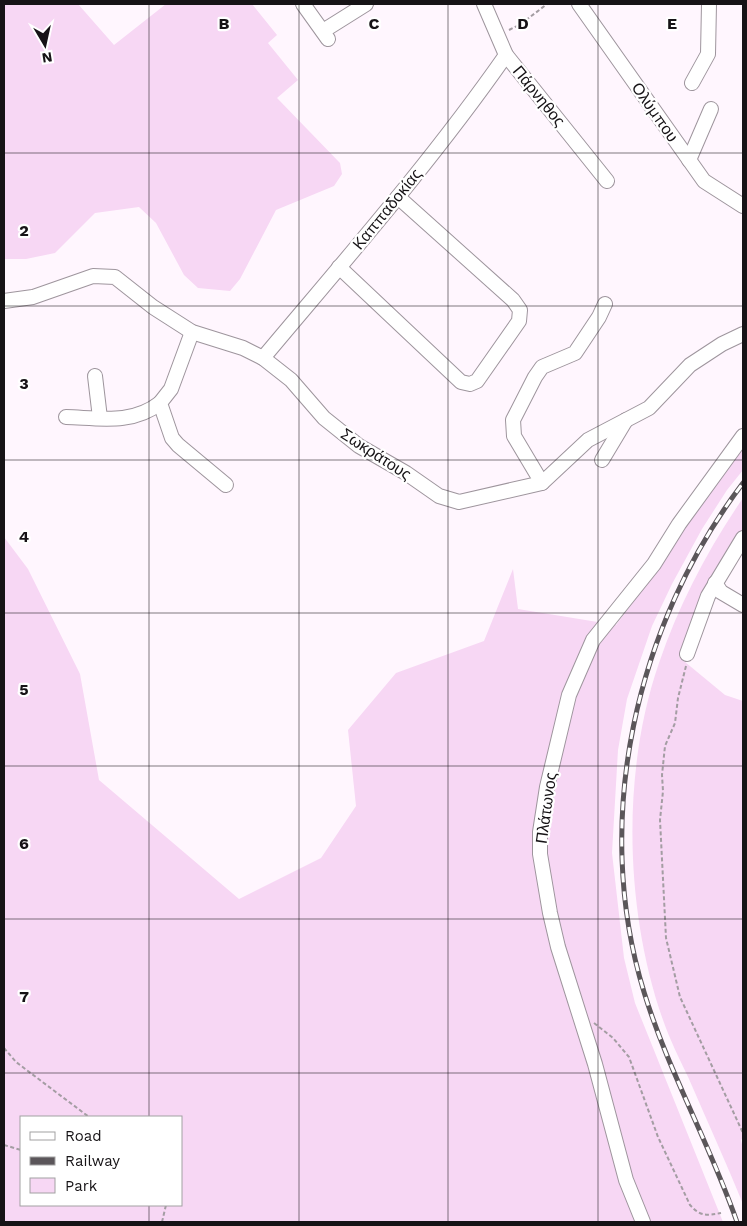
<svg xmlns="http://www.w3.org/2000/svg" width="747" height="1226" viewBox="0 0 747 1226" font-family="'Work Sans',sans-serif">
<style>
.green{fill:#f7d7f4;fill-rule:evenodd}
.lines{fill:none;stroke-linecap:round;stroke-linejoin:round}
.minor-casing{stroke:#9e959d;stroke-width:16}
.path{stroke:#a49da3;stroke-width:2;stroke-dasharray:4 2.5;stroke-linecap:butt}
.minor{stroke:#fff;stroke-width:14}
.rail-casing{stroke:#5b565a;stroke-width:5}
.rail{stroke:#fff;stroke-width:3;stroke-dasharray:9;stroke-linecap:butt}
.grid{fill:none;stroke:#161316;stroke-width:1;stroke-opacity:0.55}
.labels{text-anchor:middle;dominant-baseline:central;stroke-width:4.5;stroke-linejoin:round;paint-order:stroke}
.street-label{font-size:16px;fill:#161316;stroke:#fff}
.grid-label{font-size:16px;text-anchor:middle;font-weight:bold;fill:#161316;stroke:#fff;stroke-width:4.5;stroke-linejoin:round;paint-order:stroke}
</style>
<rect width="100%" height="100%" fill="#fff6fe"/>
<g class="green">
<polygon points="4,4 78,4 114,45 166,4 252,4 277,35 268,43 298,80 277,98 340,163 342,174 334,186 276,210 240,279 230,291 198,288 184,275 156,223 139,207 95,213 55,253 26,259 4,259"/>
<path d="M743,443V470L727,490L702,529L672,584L652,626L627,699L618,750L612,853L624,958L635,1003L723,1222H4V537L28,569L80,674L99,780L239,899L321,858L356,806L348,730L396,673L484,641L513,569L518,609L616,625L660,566L682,528ZM21,1117H181V1205H21Z"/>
<path d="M743,498V531L710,581L679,657L725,695L743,701V1138L741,1140L743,1149V1204C726,1162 707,1121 689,1079C680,1060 670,1040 663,1020C625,911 621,773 659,663C679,604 708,549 743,498Z"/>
</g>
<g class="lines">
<g class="minor-casing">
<g id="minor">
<polyline points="303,4 328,39"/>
<polyline points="484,4 506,55 607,181"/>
<polyline points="579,4 704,181 743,206"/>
<polyline points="323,31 366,4"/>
<polyline points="692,83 708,54 709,4"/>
<polyline points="689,160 711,109"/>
<polyline points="339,267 461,382 470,384 477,381 519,321 520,310 513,300 398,197"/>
<polyline points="4,301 33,297 93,276 115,277 153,307 192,332 243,348 263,358 291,380 324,418 359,446 406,473 439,496 459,502 542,483 588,440 649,408 690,365 722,344 743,334"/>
<polyline points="192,332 171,389 160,403 172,438 178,445 226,485"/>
<path d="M263,358C346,259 432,161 506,55"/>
<polyline points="95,376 100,418"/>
<path d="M66,417C99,418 132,425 160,403"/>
<polyline points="602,460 626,420"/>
<polyline points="542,483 514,436 513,420 535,377 542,367 575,353 599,317 605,304"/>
<polyline points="715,583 721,592 743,605"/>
<polyline points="687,654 708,596 743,538"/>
<polyline points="643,1222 626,1180 595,1064 558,947 550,913 540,854 540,832 547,787 569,695 593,640 654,564 679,524 743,436"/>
</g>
</g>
<g class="path">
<polyline points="509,30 521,24 547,4"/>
<polyline points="686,666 678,698 675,723 665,746 662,775 663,791 660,820 666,938 680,997 743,1133"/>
<path d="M594,1023L613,1038L629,1057L658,1137L690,1205C700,1216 706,1216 721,1213"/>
<polyline points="4,1048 16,1062 89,1117"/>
<polyline points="4,1145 21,1150"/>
<polyline points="162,1222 166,1205"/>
</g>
<use href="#minor" class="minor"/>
<g class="rail-casing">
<path id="rail" d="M737,1222C710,1144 668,1071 644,992C591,820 636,624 743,483"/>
</g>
<use href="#rail" class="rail"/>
</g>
<path class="grid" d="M149,4V1117M299,4V1222M448,4V1222M598,4V1222M4,153H743M4,306H743M4,460H743M4,613H743M4,766H743M4,919H743M4,1073H743M149,1205V1222"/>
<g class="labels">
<g class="street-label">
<text transform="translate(539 96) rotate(51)">Πάρνηθος</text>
<text transform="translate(655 112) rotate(55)">Ολύμπου</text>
<text transform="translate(387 209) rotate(-51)">Καππαδοκίας</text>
<text transform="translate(376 454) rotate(33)">Σωκράτους</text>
<text transform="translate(546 808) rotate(-82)">Πλάτωνος</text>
</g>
</g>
<g class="grid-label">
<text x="224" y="29">B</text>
<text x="374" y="29">C</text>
<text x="523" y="29">D</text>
<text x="672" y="29">E</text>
<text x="24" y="236">2</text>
<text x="24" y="389">3</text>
<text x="24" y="542">4</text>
<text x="24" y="695">5</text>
<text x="24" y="849">6</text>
<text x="24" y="1002">7</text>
</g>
<rect width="747" height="1226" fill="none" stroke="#161316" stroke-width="10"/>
<rect x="20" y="1116" width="162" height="90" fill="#ffffff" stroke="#a2a1a2"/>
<rect x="30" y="1132" width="25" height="8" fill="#ffffff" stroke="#a2a1a2"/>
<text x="65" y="1141" font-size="15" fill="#161316">Road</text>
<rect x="30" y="1157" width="25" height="8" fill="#5b565a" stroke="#a2a1a2"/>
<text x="65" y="1166" font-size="15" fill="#161316">Railway</text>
<rect x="30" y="1178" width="25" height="15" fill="#f7d7f4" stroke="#a2a1a2"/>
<text x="65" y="1191" font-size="15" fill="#161316">Park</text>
<g transform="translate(45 45) rotate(171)" stroke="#ffffff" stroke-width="4" paint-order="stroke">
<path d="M0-4L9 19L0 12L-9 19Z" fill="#161316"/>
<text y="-8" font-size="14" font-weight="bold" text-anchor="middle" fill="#161316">N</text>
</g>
</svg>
